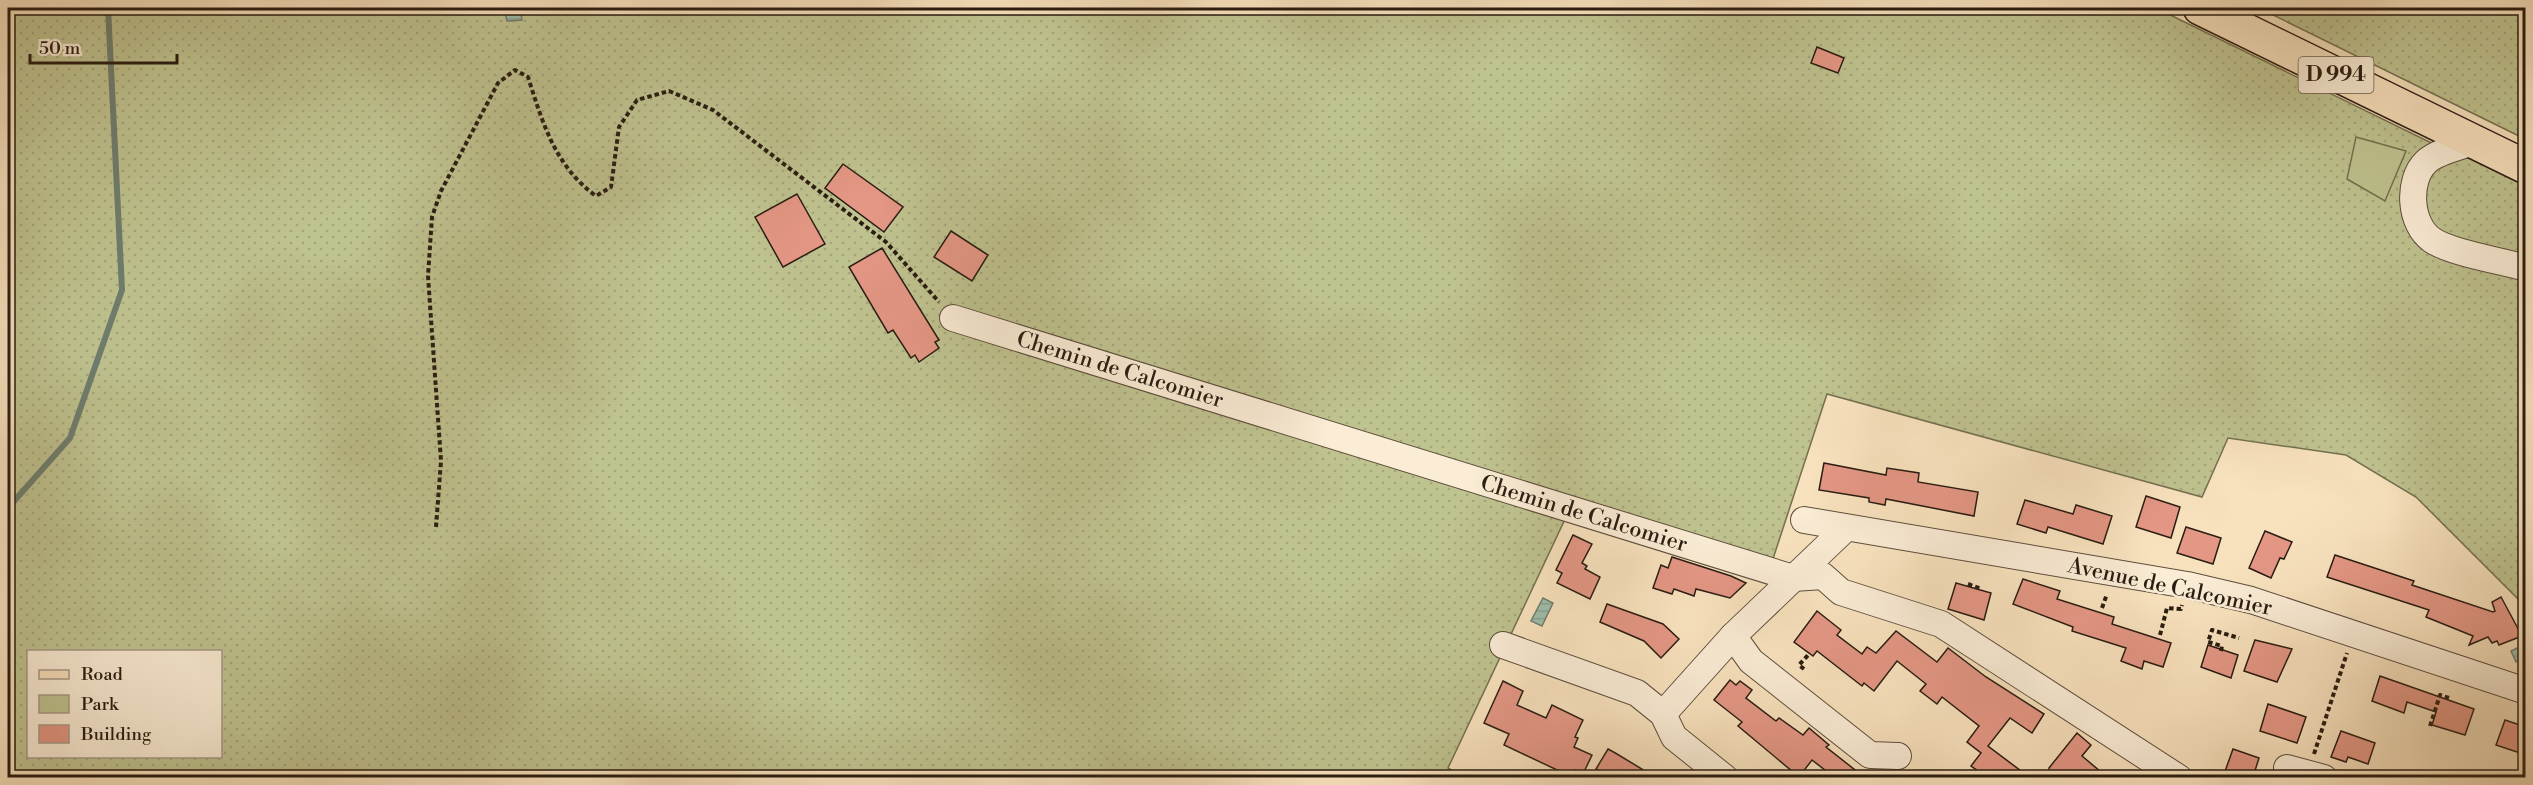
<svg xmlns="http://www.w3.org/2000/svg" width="2533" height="785" viewBox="0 0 2533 785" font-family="'Libre Bodoni',serif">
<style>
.green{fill:url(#green-dots);stroke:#747050;stroke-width:1.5;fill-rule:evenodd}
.pitch{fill:#bfc390;stroke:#747050;stroke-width:1.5}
.water{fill:url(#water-rules);stroke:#6f7e6f;stroke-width:1.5}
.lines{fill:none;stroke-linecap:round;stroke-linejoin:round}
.stream{stroke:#6f7e6f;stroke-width:6}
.building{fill:#e49785;stroke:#291c11;stroke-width:1.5}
.minor-casing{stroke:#5d4e3c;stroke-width:28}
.major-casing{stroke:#291c11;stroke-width:36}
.path{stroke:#291c11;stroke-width:4;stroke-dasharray:4.5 3;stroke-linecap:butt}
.minor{stroke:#faecd5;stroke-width:26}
.major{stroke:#f8e2be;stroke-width:33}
.labels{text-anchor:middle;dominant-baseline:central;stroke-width:5;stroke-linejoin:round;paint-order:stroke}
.shield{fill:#faecd5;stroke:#685a4c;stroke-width:1.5}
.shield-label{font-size:21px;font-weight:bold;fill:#291c11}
.street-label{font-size:22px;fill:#291c11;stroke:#faecd5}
</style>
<defs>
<pattern id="green-dots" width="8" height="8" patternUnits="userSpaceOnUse" patternTransform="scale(1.5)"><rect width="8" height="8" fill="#bfc390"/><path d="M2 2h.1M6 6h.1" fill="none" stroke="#a4a77b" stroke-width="1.8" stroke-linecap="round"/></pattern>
<pattern id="water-rules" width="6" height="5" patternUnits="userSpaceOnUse" patternTransform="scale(1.5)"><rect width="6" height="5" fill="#9ebfad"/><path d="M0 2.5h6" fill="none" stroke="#88a494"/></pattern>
</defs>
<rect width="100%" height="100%" fill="#f8e2be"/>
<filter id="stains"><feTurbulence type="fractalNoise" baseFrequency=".00333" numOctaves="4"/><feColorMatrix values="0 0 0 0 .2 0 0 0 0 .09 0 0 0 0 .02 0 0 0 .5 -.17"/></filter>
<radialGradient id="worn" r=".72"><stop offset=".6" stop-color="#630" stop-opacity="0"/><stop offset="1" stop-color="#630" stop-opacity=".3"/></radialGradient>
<g class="green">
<path d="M8,8H2156L2462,158L2476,157L2525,181V606L2416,497L2346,455L2228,438L2202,497L1827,394L1768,574L1567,515L1448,768L1463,777H8ZM28,652H220V756H28Z"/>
<polygon points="2259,8 2525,8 2525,139"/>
</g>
<polygon class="pitch" points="2356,137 2406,151 2385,201 2347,179"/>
<g class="water">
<polygon points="504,8 520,8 522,20 507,21"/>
<polygon points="1543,598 1553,603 1542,626 1531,621"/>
<polygon points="2525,644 2525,657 2516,662 2511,651"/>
</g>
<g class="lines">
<polyline class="stream" points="8,508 70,438 122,290 108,8"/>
</g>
<g class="building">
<polygon points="1817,47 1844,58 1838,73 1811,63"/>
<polygon points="843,164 903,207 884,232 825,188"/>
<polygon points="797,194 825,244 783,267 755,217"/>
<polygon points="951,231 988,255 972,281 934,257"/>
<polygon points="882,248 939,340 935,342 939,348 919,362 915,355 911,358 893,330 888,333 849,267"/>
<polygon points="1824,463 1886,475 1887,468 1919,473 1918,482 1978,492 1974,516 1886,499 1885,505 1869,502 1869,498 1819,490"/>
<polygon points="2146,496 2180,507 2171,538 2136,527"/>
<polygon points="2025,500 2073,514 2076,505 2112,516 2103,544 2048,527 2046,533 2017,524"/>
<polygon points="2186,527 2221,538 2213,564 2177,553"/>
<polygon points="2265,531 2292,542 2284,559 2280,558 2271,578 2249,568"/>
<polygon points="1573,535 1592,544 1582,563 1587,566 1585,569 1600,577 1590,599 1557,583 1562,573 1556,570"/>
<polygon points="2335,555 2414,581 2412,585 2493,612 2495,611 2492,602 2501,597 2522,636 2499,645 2497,641 2492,643 2488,637 2469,645 2473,636 2426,617 2429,610 2327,577"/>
<polygon points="1672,557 1731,576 1746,583 1730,598 1696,589 1694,596 1674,589 1672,594 1653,588 1661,565 1668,568"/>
<polygon points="2023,579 2060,591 2057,599 2114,617 2112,624 2171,643 2163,667 2144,661 2142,669 2121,661 2126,648 2072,631 2073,627 2013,604"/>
<polygon points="1956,583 1991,593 1984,620 1948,609"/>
<polygon points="1607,604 1663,624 1679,639 1661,658 1644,641 1600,622"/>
<polygon points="1817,611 1841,630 1837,635 1862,654 1867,647 1876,653 1896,631 1937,662 1948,648 1986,677 2044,714 2032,733 2010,718 1988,746 2029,777 1987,777 1971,766 1981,753 1967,742 1979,726 1942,697 1937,704 1920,691 1926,684 1897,661 1874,691 1864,683 1862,686 1817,651 1813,656 1794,642"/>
<polygon points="2255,640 2292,649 2277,682 2244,671"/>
<polygon points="2208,645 2238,655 2231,678 2201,667"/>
<polygon points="2380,676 2474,709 2465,735 2432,725 2436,712 2407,702 2404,713 2372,701"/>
<polygon points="1730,680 1736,685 1740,681 1752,690 1746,698 1776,721 1779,718 1803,735 1809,728 1829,745 1826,747 1864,777 1834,777 1812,760 1799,777 1738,726 1742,722 1714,700"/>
<polygon points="1503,681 1523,691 1517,705 1546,718 1552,705 1583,720 1575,737 1578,738 1574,747 1592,755 1583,774 1575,770 1572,777 1504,745 1509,734 1484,723"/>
<polygon points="2268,704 2306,717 2297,743 2260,731"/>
<polygon points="2505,720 2526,727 2526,755 2496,745"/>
<polygon points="2341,731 2375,743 2368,764 2348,757 2346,762 2331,757"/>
<polygon points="2077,733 2091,745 2082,756 2107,777 2050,777 2049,768"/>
<polygon points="1608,749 1617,754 1655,777 1611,777 1596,769"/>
<polygon points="2233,749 2259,758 2253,777 2223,777"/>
</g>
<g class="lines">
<g class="minor-casing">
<g id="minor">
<path d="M2473,142C2459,147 2436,152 2426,162C2407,180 2409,224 2432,240C2451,253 2502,261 2526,268"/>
<polyline points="953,318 1793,578 1823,576 1841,592 1941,624 2179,778"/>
<polyline points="1804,520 2187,585 2251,600 2526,691"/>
<polyline points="1733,636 1751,661 1870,755 1898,756"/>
<polyline points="1503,645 1637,693 1663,714 1674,737 1725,778"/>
<polyline points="1663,714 1733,636 1846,528"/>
<polyline points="2287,768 2324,778"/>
</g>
</g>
<g class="major-casing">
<polyline id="major" points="2200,8 2526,167"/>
</g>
<g class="path">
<path d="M436,527L441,461L428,276L432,217L441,191L498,83L515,70L528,77C543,124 555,166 596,196L611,187L619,127L637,100L669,91L713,110L886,242L939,302"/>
<polyline points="1968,584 1982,589"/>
<polyline points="2102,608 2107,594"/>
<polyline points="2160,635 2167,608 2181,609 2182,605"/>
<polyline points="2221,651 2222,646 2208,642 2212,630 2239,638"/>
<polyline points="1804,669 1799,665 1809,654"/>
<polyline points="2523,713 2522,717 2526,718"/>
<polyline points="2526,722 2523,726 2526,726"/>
<polyline points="2430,726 2440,695 2449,698"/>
<polyline points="2314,754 2347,653"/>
</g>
<use href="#minor" class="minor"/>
<use href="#major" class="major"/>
</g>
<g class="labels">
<rect class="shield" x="2298.5" y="57" width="75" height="36" rx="4.5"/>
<g class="shield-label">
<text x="2336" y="75">D 994</text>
</g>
<g class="street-label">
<text transform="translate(1120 370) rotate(17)">Chemin de Calcomier</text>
<text transform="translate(1584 514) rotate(17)">Chemin de Calcomier</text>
<text transform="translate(2170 587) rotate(12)">Avenue de Calcomier</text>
</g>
</g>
<rect width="2533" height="785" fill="none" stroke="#f8e2be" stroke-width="30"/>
<rect x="9" y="9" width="2515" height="767" fill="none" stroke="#291c11" stroke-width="3"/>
<rect x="15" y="15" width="2503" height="755" fill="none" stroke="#291c11" stroke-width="1.5"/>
<rect x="27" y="650" width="195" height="108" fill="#faecd5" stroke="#a69987" stroke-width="1.5"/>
<rect x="39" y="670" width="30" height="9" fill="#f8e2be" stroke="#a69987" stroke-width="1.5"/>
<text x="81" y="680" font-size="18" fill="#291c11">Road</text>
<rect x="39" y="695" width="30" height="18" fill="#bfc390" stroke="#a69987" stroke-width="1.5"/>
<text x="81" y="710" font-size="18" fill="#291c11">Park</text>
<rect x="39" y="725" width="30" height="18" fill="#e49785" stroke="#a69987" stroke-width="1.5"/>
<text x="81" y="740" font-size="18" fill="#291c11">Building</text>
<path d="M30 54v9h147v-9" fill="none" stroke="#291c11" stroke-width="3"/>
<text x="39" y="54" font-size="18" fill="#291c11" stroke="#faecd5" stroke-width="4.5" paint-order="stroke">50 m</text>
<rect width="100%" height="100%" filter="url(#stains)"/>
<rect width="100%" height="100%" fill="url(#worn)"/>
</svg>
